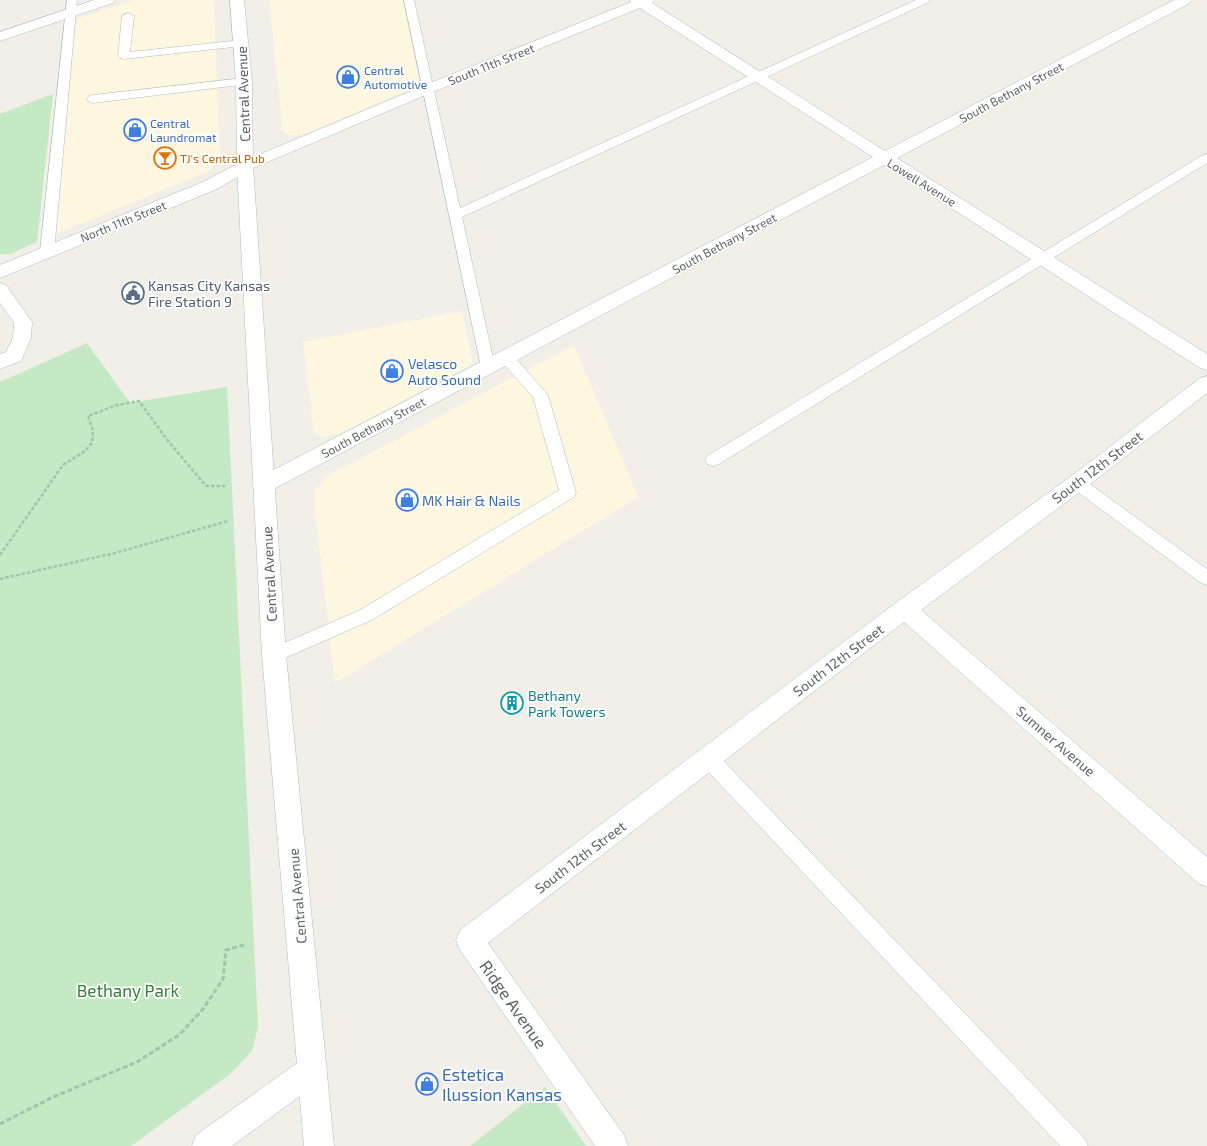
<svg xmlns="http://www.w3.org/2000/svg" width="1207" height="1146" viewBox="0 0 1207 1146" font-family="'Exo 2',sans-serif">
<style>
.commercial{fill:#fef7e0}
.green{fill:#c5e8c5}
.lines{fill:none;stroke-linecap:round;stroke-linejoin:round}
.lane-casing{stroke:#b5b8bc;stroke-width:1}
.street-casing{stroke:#b5b8bc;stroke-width:1}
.secondary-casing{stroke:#b6babf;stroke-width:1}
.path-far1{stroke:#9cc7a9;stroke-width:2.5;stroke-dasharray:3.5 2;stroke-linecap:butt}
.path{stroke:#9cc7a9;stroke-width:3;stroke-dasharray:5 2.5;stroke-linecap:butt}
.lane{fill:#fff;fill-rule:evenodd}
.street{fill:#fff;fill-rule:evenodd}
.secondary{fill:#fff;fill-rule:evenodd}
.labels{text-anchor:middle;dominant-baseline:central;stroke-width:3.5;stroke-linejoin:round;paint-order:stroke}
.far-street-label{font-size:12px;fill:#5f6368;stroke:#fff}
.far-shop-label{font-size:12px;fill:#366cbe;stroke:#fff;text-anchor:start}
.far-food-label{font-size:12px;fill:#c56008;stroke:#fff;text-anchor:start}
.street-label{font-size:14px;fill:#5f6368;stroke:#fff}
.service-label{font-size:14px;fill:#4e5e75;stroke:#fff;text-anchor:start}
.shop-label{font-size:14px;fill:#366cbe;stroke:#fff;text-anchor:start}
.culture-label{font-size:14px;fill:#0d838f;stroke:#fff;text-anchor:start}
.near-park-label{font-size:17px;fill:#348238;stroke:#fff}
.near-street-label{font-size:17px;fill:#5f6368;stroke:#fff}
.near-shop-label{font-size:17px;fill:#366cbe;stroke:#fff;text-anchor:start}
</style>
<rect width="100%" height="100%" fill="#f1efe8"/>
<g class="commercial">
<polygon points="135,0 214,0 220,162 209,171 56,234 76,19"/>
<polygon points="269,0 404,0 420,85 307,133 290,136 283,132"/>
<polygon points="462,311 473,364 339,434 322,437 314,433 303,342"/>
<polygon points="574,345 638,497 335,683 315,510 315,491 328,476"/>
</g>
<g class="green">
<polygon points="53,94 37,242 10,254 0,254 0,114"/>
<polygon points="87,343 130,403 227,387 258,1027 252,1051 230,1074 131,1146 0,1146 0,382"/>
<polygon points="545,1087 586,1146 470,1146"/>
</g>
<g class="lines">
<g class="lane-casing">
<g id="lane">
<polygon points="67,0 77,0 54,252 52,255 47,256 42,255 40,252"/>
<polygon points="404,0 414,0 460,208 916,0 930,0 929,2 462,217 495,367 493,371 488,372 483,371 481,367"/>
<polygon points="128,13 134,16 130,52 242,40 246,41 248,43 246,45 242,46 124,59 120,58 118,56 122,16"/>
<polygon points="244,78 248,80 250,82 248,84 93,103 89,102 87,99 89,96 93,95"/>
<polygon points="1207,154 1207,163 719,464 713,466 707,464 705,460 707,456 1203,155"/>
<polygon points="506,352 511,353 548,395 576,493 574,497 372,620 280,660 274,663 268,660 265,655 268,650 360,610 559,490 533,397 501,361 499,357 501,353"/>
<polygon points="1077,477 1083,479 1207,569 1207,585 1201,583 1071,487 1069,483 1071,479"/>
<polygon points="709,750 716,753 1084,1138 1088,1146 1060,1146 702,765 699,759 702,753"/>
</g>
</g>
<g class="street-casing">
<g id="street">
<polygon points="94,0 115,0 113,3 0,41 0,32"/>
<polygon points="630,0 655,0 652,3 885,151 1174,0 1192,0 1190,3 897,158 1207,354 1207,370 1200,368 884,165 270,491 263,493 256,491 253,485 256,479 873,157 640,8 433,92 251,169 217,189 0,278 0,265 205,181 239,163 423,86 631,2"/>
<polygon points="0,283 6,285 32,322 31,338 21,361 0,369 0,354 6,352 13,338 14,322 0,303"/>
<polygon points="1207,376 1207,393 1084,489 921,610 1207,857 1207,887 1198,883 904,622 488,943 624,1135 628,1146 595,1146 460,950 456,940 460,930 897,602 1070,477 1200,378"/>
<polygon points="313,1055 323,1059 327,1069 323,1079 232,1146 192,1146 196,1135 303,1059"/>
</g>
</g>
<g class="secondary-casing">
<polygon id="secondary" points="230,0 244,0 252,82 253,166 286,655 334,1146 304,1146 262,655 237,166 236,82"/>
</g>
<g class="path-far1">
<polyline points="0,555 63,465 85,451 92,443 93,431 88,416 117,405 139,401 168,441 206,486 226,486"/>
<polyline points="0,579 115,553 228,521"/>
</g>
<polyline class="path" points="0,1124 53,1097 137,1062 179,1035 203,1009 223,979 226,950 244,945"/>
<use href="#lane" class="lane"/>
<use href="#street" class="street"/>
<use href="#secondary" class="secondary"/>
</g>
<defs>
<g id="shop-ring" transform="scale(1.15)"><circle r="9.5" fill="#fff" stroke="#3f7fe0" stroke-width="1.5"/><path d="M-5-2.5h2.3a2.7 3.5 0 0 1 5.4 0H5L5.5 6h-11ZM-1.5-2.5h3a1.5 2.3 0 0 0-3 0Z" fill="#3f7fe0"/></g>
<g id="bar-ring" transform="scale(1.15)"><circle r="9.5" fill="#fff" stroke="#e8710a" stroke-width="1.5"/><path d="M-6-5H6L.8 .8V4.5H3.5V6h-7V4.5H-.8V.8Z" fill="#e8710a"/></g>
<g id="civic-ring" transform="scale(1.15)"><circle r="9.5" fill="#fff" stroke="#5c6f8a" stroke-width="1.5"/><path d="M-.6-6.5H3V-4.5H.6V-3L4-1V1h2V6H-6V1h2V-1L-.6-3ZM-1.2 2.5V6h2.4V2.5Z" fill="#5c6f8a"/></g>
<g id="building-ring" transform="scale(1.15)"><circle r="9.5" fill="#fff" stroke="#0f9aa8" stroke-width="1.5"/><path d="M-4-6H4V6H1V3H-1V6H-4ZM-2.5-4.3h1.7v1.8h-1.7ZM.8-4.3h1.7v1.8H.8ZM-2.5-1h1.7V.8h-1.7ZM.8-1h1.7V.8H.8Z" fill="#0f9aa8"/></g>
</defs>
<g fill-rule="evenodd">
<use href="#shop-ring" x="348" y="77"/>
<use href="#shop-ring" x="135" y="130"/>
<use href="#bar-ring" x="165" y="158"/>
<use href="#civic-ring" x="133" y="293"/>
<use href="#shop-ring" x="392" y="371"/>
<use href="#shop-ring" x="407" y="500"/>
<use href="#building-ring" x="512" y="703"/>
<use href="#shop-ring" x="427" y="1084"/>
</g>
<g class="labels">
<g class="far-street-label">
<text transform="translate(491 64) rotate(-22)">South 11th Street</text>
<text transform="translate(1011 92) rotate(-28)">South Bethany Street</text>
<text transform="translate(922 182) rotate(32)">Lowell Avenue</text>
<text transform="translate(123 221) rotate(-22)">North 11th Street</text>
<text transform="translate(724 243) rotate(-28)">South Bethany Street</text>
<text transform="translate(373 427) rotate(-28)">South Bethany Street</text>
</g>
<g class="far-shop-label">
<text x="364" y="70">Central<tspan x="364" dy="14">Automotive</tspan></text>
<text x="150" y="123">Central<tspan x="150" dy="14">Laundromat</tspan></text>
</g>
<g class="far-food-label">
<text x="180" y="158">TJ's Central Pub</text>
</g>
<g class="street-label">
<text transform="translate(243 94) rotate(-92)">Central Avenue</text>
<text transform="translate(1097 467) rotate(-37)">South 12th Street</text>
<text transform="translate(269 574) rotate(-93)">Central Avenue</text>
<text transform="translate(838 660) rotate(-37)">South 12th Street</text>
<text transform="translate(1056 741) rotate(41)">Sumner Avenue</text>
<text transform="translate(580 857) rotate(-37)">South 12th Street</text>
<text transform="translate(297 896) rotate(-95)">Central Avenue</text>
</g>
<g class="service-label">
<text x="148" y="285">Kansas City Kansas<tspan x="148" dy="16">Fire Station 9</tspan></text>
</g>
<g class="shop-label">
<text x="408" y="363">Velasco<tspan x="408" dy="16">Auto Sound</tspan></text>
<text x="422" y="500">MK Hair &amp; Nails</text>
</g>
<g class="culture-label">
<text x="528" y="695">Bethany<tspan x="528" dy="16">Park Towers</tspan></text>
</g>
<g class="near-park-label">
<text x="128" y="990">Bethany Park</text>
</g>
<g class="near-street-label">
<text transform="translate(514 1004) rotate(55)">Ridge Avenue</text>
</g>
<g class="near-shop-label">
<text x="442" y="1074">Estetica<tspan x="442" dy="20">Ilussion Kansas</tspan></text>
</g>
</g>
</svg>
